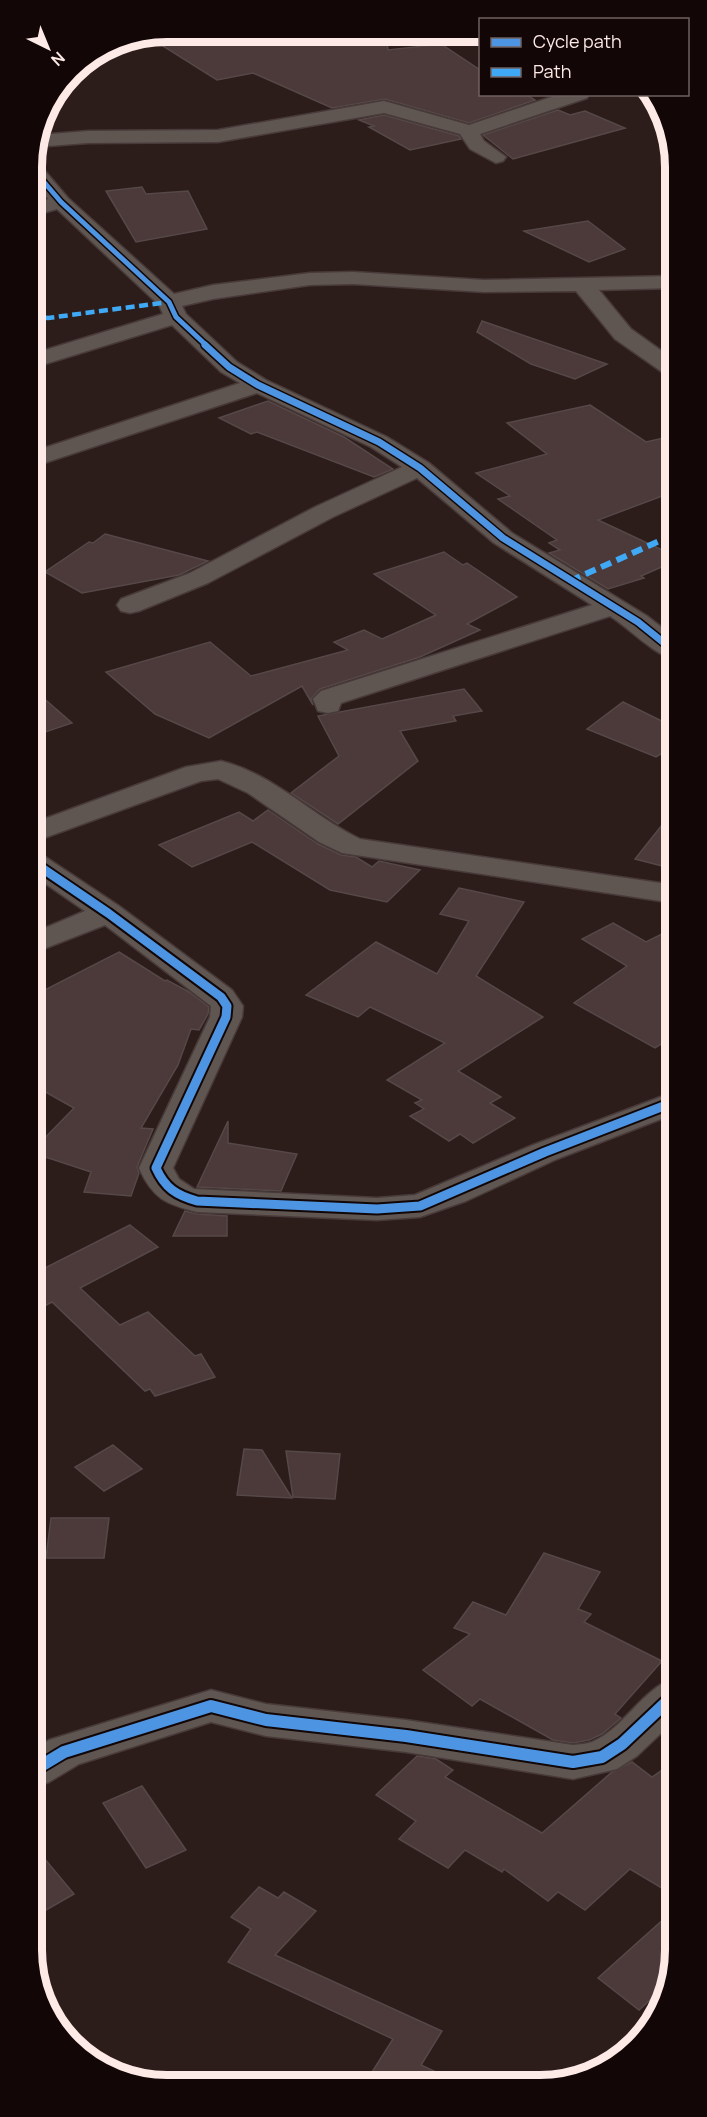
<svg xmlns="http://www.w3.org/2000/svg" width="707" height="2117" viewBox="0 0 707 2117" font-family="Manrope,sans-serif">
<style>
.building{fill:#4c3a3b;stroke:#554847;stroke-width:1.5}
.lines{fill:none;stroke-linecap:round;stroke-linejoin:round}
.minor-casing{stroke:#483a39;stroke-width:3}
.minor{fill:#5f5551;fill-rule:evenodd}
.quiet-far1{stroke:#3fa9f5;stroke-width:4.5;stroke-dasharray:9 4.5;stroke-linecap:butt}
.quiet{stroke:#3fa9f5;stroke-width:6;stroke-dasharray:11 6;stroke-linecap:butt}
.cycleway-far3-casing{stroke:#120706;stroke-width:8}
.cycleway-far2-casing{stroke:#120706;stroke-width:10}
.cycleway-far1-casing{stroke:#120706;stroke-width:13}
.cycleway-casing{stroke:#120706;stroke-width:16}
.cycleway-far3{stroke:#4d94e3;stroke-width:5}
.cycleway-far2{stroke:#4d94e3;stroke-width:7}
.cycleway-far1{stroke:#4d94e3;stroke-width:9}
.cycleway{stroke:#4d94e3;stroke-width:12}
.rim{fill:none;stroke:#fde9e6;stroke-width:8}
</style>
<rect width="100%" height="100%" fill="#2c1d1b"/>
<g class="building">
<polygon points="218,32 386,33 388,50 441,44 480,70 480,94 525,94 535,100 469,123 385,99 332,108 253,73 217,80 158,43"/>
<polygon points="558,110 570,115 585,111 625,128 513,159 483,135"/>
<polygon points="384,115 459,136 461,139 410,150 369,127 374,126 359,120"/>
<polygon points="142,187 146,194 188,191 207,229 136,242 106,191"/>
<polygon points="588,221 625,249 589,262 524,231"/>
<polygon points="482,321 607,364 575,379 531,364 477,332"/>
<polygon points="268,401 344,437 393,469 374,477 257,432 251,434 219,418"/>
<polygon points="590,405 646,442 673,436 673,492 598,520 673,555 673,562 641,576 644,578 608,589 549,553 560,550 549,543 557,540 498,499 510,496 476,473 547,454 507,423"/>
<polygon points="105,534 208,561 179,575 82,593 45,572 89,542 93,543"/>
<polygon points="444,552 463,565 467,563 517,597 467,624 480,630 420,657 320,689 311,699 313,705 302,686 209,738 155,714 106,672 210,642 251,676 348,650 334,642 364,630 382,639 436,615 374,574"/>
<polygon points="32,688 72,723 33,736"/>
<polygon points="464,689 482,711 453,716 456,721 400,731 418,761 338,824 291,793 339,756 318,716"/>
<polygon points="623,702 674,727 674,746 656,757 587,729"/>
<polygon points="268,810 318,844 341,855 356,857 372,867 379,861 420,870 387,902 330,890 252,842 192,867 159,845 239,812 253,821"/>
<polygon points="674,810 674,869 635,859"/>
<polygon points="459,888 524,902 476,976 543,1017 458,1071 501,1097 490,1103 515,1118 473,1143 460,1134 449,1141 410,1116 424,1109 415,1103 422,1100 387,1080 445,1043 370,1007 358,1017 306,995 376,942 437,974 469,921 440,914"/>
<polygon points="613,923 646,942 674,928 674,1036 655,1048 574,1003 627,966 582,939"/>
<polygon points="119,952 165,981 167,980 189,992 209,1007 208,1014 199,1030 191,1029 178,1065 141,1128 153,1129 137,1167 139,1173 131,1196 84,1192 91,1172 33,1153 33,1150 74,1108 33,1085 33,996"/>
<polygon points="228,1121 228,1143 297,1154 281,1191 197,1187"/>
<polygon points="185,1211 197,1214 227,1216 227,1236 173,1236"/>
<polygon points="130,1225 158,1247 80,1288 120,1325 148,1312 195,1356 201,1354 215,1377 155,1396 150,1389 145,1391 52,1302 33,1312 33,1274"/>
<polygon points="113,1445 142,1469 104,1491 75,1467"/>
<polygon points="244,1449 262,1450 292,1498 237,1495"/>
<polygon points="286,1451 340,1454 335,1499 293,1497"/>
<polygon points="51,1518 109,1518 104,1558 46,1558"/>
<polygon points="544,1553 600,1572 578,1609 591,1614 584,1622 662,1661 615,1714 621,1718 602,1734 589,1740 573,1743 553,1740 480,1699 472,1706 423,1670 470,1634 454,1628 473,1602 506,1615"/>
<polygon points="417,1756 436,1759 453,1770 445,1777 542,1833 612,1772 632,1762 652,1777 675,1761 675,1896 630,1869 585,1910 558,1892 548,1901 504,1869 502,1872 465,1850 448,1868 399,1839 416,1821 376,1795"/>
<polygon points="142,1786 186,1850 146,1868 103,1803"/>
<polygon points="34,1846 74,1894 34,1917"/>
<polygon points="259,1887 278,1898 284,1892 316,1911 275,1955 442,2031 421,2065 459,2083 365,2083 393,2039 228,1962 251,1929 231,1917"/>
<polygon points="675,1909 675,1959 663,1988 639,2010 598,1978"/>
</g>
<g class="lines">
<g class="minor-casing">
<g id="minor">
<polygon points="560,94 589,94 587,98 480,134 484,141 506,157 503,161 496,163 470,149 460,134 384,113 218,142 88,143 35,147 38,135 88,131 218,130 384,101 469,125"/>
<path d="M32,162L39,164L68,198L174,294L213,285L310,273L353,272L484,280L673,276V288L599,290L631,329L673,359V376L665,374L615,339L576,291L484,292L353,284L310,285L213,299L182,306L186,314L237,362L266,380L387,437L429,463L512,533L647,616L674,637V659C653,654 629,628 610,616L341,703L338,711L328,713L318,711L313,699L321,691L592,605L494,543L417,478L333,517L208,583L139,611L130,613L121,611L117,605L121,599L190,573L315,507L402,467L371,447L257,393L32,467V452L240,383L221,372L172,325L32,368V354L163,314L159,305L57,209L32,216V204L48,199L32,180Z"/>
<path d="M221,761C274,774 312,816 360,839L674,885V903L342,853L319,842L248,793L218,779L201,781L33,842V823L186,767Z"/>
<path d="M33,853L44,856L119,906L232,990L243,1006L242,1017L173,1168L179,1179L194,1189L377,1198L415,1195L533,1145L674,1092V1114L557,1159L466,1201L420,1217L377,1220L197,1212C166,1204 153,1199 139,1168L210,1017L211,1006L105,925L33,953V933L85,911L33,875Z"/>
<path d="M675,1678V1720L637,1756L617,1769L573,1779L406,1752L266,1736L211,1722L79,1764L49,1782L34,1787V1749L49,1740L211,1690L266,1704L406,1720L573,1745C579,1744 586,1744 592,1742C625,1728 641,1689 675,1678Z"/>
</g>
</g>
<use href="#minor" class="minor"/>
<polyline class="quiet-far1" points="32,316 48,318 169,302"/>
<polyline class="quiet" points="570,581 673,535"/>
<g class="cycleway-far3-casing">
<polyline id="cycleway-far3" points="32,168 61,202 169,302 176,317 207,346"/>
</g>
<g class="cycleway-far2-casing">
<polyline id="cycleway-far2" points="205,345 229,367 258,385 379,442 420,468 503,538 638,622 674,651"/>
</g>
<g class="cycleway-far1-casing">
<path id="cycleway-far1" d="M33,862L108,913L221,997L227,1006L226,1017L156,1168C165,1188 176,1195 197,1201L377,1209L420,1206L545,1152L674,1102"/>
</g>
<g class="cycleway-casing">
<polyline id="cycleway" points="34,1770 64,1752 211,1706 266,1720 406,1736 573,1762 602,1757 622,1744 675,1694"/>
</g>
<use href="#cycleway-far3" class="cycleway-far3"/>
<use href="#cycleway-far2" class="cycleway-far2"/>
<use href="#cycleway-far1" class="cycleway-far1"/>
<use href="#cycleway" class="cycleway"/>
</g>
<path d="M0 0H707V2117H0ZM167 42H540A125 125 0 0 1 665 167V1950A125 125 0 0 1 540 2075H167A125 125 0 0 1 42 1950V167A125 125 0 0 1 167 42Z" fill="#120706" fill-rule="evenodd"/>
<path class="rim" d="M167 42H540A125 125 0 0 1 665 167V1950A125 125 0 0 1 540 2075H167A125 125 0 0 1 42 1950V167A125 125 0 0 1 167 42Z"/>
<rect x="479" y="18" width="210" height="78" fill="#120706" stroke="#706160" stroke-width="1.5"/>
<rect x="491" y="38" width="30" height="9" fill="#4d94e3" stroke="#706160" stroke-width="1.5"/>
<text x="533" y="48" font-size="18" fill="#fde9e6">Cycle path</text>
<rect x="491" y="68" width="30" height="9" fill="#3fa9f5" stroke="#706160" stroke-width="1.5"/>
<text x="533" y="78" font-size="18" fill="#fde9e6">Path</text>
<g transform="translate(48 48) rotate(137)" stroke="#120706" stroke-width="4.5" paint-order="stroke">
<path d="M0-4.5L10 22L0 15L-10 22Z" fill="#fde9e6"/>
<text y="-9" font-size="16" font-weight="bold" text-anchor="middle" fill="#fde9e6">N</text>
</g>
</svg>
